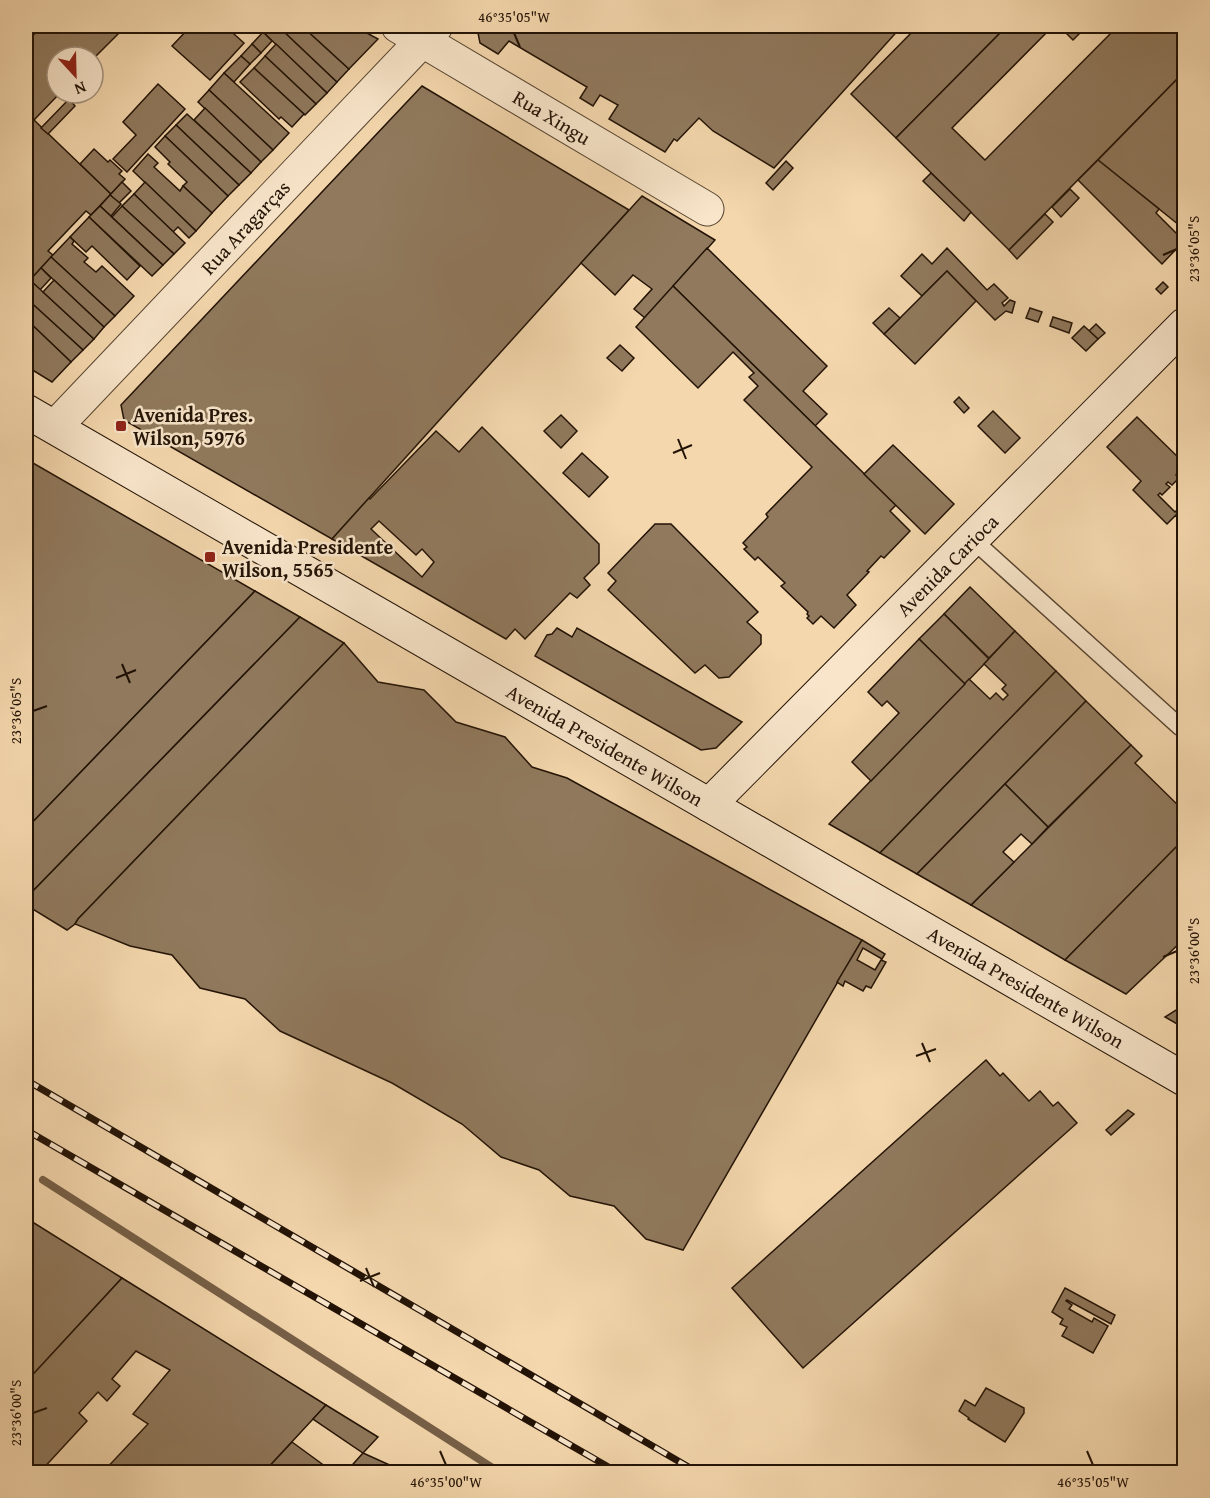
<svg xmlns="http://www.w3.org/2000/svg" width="1210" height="1498" viewBox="0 0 1210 1498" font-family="'Gentium Book Plus',serif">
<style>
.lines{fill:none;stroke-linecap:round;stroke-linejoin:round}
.stream{stroke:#766048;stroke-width:8}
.building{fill:#90795d;stroke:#231306;stroke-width:1.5;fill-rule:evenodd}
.lane-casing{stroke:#574430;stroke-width:19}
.street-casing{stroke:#574430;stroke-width:35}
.secondary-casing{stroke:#231306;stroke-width:35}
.lane{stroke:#f8e5ca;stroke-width:16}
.street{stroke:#f8e5ca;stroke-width:33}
.secondary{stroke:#f8e5ca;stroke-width:33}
.rail-casing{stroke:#231306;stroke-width:7}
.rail{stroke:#f8e5ca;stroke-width:4.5;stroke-dasharray:14;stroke-linecap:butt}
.ticks{fill:none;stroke:#231306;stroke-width:2}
.poi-dot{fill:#8f2418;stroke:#f8e5ca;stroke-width:2}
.labels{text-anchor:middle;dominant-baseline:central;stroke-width:5;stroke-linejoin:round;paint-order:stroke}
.street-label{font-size:20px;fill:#231306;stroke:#f8e5ca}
.poi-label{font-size:20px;font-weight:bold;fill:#231306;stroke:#f8e5ca;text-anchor:start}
.neatline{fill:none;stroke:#231306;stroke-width:2}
.ticks-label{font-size:15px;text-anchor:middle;fill:#231306}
</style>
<rect width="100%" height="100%" fill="#f4d7ad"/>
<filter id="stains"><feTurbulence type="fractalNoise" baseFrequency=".00333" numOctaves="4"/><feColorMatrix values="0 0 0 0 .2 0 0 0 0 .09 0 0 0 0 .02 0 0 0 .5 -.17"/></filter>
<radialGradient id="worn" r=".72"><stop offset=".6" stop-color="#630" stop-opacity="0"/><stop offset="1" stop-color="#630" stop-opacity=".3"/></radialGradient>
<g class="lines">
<polyline class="stream" points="43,1180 499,1472"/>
</g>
<g class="building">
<polygon points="42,26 126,26 93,59 93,57 57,57 57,93 60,93 34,120 111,194 91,215 86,211 48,251 53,255 30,280 26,276 26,43"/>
<polygon points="191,26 225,26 244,43 210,80 172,46"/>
<polygon points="270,26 278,26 337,82 327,93 263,32"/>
<polygon points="278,26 302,26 349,69 337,82"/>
<polygon points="302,26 354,26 378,39 349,69"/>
<polygon points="480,26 486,26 490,29 493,26 578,26 581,28 583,26 902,26 774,168 713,131 699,118 677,141 674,139 665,152 609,119 618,105 600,95 593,106 580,98 587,87 509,41 498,54 480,43 477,28"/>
<polygon points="918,26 1007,26 896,138 851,94"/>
<polygon points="1007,26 1053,26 952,128 985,160 1118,26 1184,26 1184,72 1009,250 896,138"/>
<polygon points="1059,26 1087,26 1073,40"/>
<polygon points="263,32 272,41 261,53 252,44"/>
<polygon points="252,44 261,53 250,64 241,56"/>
<polygon points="276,44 327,93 316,104 265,56"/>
<polygon points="241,56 250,64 234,82 224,73"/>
<polygon points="265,56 316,104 305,115 254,68"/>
<polygon points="254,68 304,114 292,127 281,117 279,119 240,82"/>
<polygon points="1184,72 1184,229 1098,160"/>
<polygon points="224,73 289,133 273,150 209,90"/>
<polygon points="158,84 185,109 127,172 113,159 136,135 123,122"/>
<polygon points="422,86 629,210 332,539 124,420 121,405"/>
<polygon points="209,90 273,150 261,162 198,102"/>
<polygon points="69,99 75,106 48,134 41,128"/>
<polygon points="205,108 261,162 251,173 194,120"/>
<polygon points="187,114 251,173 239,185 176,125"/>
<polygon points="176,125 239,185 228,196 165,136"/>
<polygon points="165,136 228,196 212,213 183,186 187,182 168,164 170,162 155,147"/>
<polygon points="94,149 108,162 110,160 122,171 119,174 125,179 111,194 80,164"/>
<polygon points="148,154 158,163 154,167 180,191 183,186 212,213 196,231 133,171"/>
<polygon points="1098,160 1159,209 1156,213 1184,241 1162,264 1078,180"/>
<polygon points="786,161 793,168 773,190 766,183"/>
<polygon points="931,173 971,212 964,221 923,181"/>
<polygon points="122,182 131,191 119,203 110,195"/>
<polygon points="145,182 196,231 189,238 178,227 173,232 134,194"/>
<polygon points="1070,189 1079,198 1061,217 1052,207"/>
<polygon points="134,194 185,243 174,254 122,206"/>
<polygon points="110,195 121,204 111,216 100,206"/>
<polygon points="642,196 715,240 645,318 634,309 652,289 633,275 615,295 581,263"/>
<polygon points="100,206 163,265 152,276 89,217"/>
<polygon points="122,206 174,254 163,265 112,217"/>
<polygon points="1045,214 1053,222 1017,259 1009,250"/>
<polygon points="89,217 140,266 127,280 92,246 86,252 70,237"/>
<polygon points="70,237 74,241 72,244 88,258 84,262 96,272 102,266 134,296 115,316 51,257"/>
<polygon points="707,248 827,366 803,391 827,414 815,426 673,286"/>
<polygon points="947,248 987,290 994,284 1008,298 1002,303 1004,306 1010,300 1015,302 1012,313 1006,311 995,320 947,271 922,296 901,276 922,254 932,264"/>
<polygon points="51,257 115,316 104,327 41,268"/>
<polygon points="41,268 51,278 40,290 30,280"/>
<polygon points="947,271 976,301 915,364 884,334"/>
<polygon points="30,280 94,339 83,350 26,298 26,285"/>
<polygon points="54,280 104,327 94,339 43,292"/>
<polygon points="1163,282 1168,287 1161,294 1156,289"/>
<polygon points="673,286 896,505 890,511 910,531 884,558 881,556 867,571 869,572 847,595 856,605 834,628 821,616 813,624 807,618 809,616 807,614 808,612 781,586 785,583 758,557 755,560 744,549 747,547 743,543 768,517 766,514 812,467 744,400 758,386 749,377 754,373 733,352 698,388 636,327"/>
<polygon points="26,298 83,350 71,362 26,319"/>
<polygon points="889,308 900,318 884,334 873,323"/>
<polygon points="1030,308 1042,312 1038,322 1026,318"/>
<polygon points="1053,317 1072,323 1069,333 1050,326"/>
<polygon points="26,319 71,362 52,382 26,366"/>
<polygon points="1096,324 1105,333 1098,339 1089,331"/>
<polygon points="1084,326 1098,339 1086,351 1072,338"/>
<polygon points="620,345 634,358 622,371 607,358"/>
<polygon points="959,397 969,408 964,413 954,402"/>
<polygon points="993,411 1020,438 1005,453 978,426"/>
<polygon points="561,415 577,431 561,448 544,431"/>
<polygon points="1137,417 1184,463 1176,475 1179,478 1172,485 1168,482 1166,484 1170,487 1162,495 1160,493 1158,495 1175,512 1184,503 1184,523 1176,515 1167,524 1133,490 1141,481 1107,447"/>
<path d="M482,427L599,544V563L584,578L590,585L577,598L570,593L525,639L515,629L506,639L332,539L369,498L370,499L436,431L459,452ZM379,521L416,555L422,549L434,562L422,577L371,529Z"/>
<polygon points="893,445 954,504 925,534 864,474"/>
<polygon points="582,453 608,477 589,497 563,473"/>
<polygon points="26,459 255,591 26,829"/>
<polygon points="655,524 671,524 758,612 747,622 761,635 761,644 729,677 719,678 705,665 695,673 608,590 616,581 608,573"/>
<polygon points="970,587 1015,631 989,658 944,614"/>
<polygon points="255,591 300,617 32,892 26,906 26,829"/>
<polygon points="944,614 989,659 965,684 919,639"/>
<polygon points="300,617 344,643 78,919 75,924 67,930 26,905 32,892"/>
<polygon points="557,628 572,637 577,628 742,722 716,748 701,750 535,656 547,635 552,634"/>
<polygon points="1015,631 1056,671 880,853 829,824 969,679 990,699 996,693 1003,700 1008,695 1002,689 1006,685 984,664"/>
<polygon points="919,639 965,684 871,781 852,762 899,713 887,701 882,706 868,692"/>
<polygon points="344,643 378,682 424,690 456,722 505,737 532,767 567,778 862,940 683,1250 646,1239 614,1206 570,1196 539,1170 501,1157 462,1124 392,1083 280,1031 245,999 200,988 172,955 130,946 75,924 78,919"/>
<polygon points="1056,671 1086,701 917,874 880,853"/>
<polygon points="1086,701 1131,745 1048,827 1005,784"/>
<polygon points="1131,745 1142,756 1135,763 1184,811 1184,839 1065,960 971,905"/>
<polygon points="1005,784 1048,827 1032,844 1021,834 1003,852 1014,862 971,905 917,874"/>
<polygon points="1184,839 1184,939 1126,994 1065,960"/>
<polygon points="862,940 885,954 882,959 863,948 857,960 875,970 881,960 886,962 871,988 866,986 863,991 845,981 843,986 837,982"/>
<polygon points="1184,1005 1184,1028 1165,1017"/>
<polygon points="986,1060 1000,1076 1003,1073 1029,1101 1040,1091 1053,1106 1058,1102 1077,1123 803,1368 732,1288"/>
<polygon points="1128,1110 1134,1114 1111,1135 1106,1130"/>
<polygon points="26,1218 122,1278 26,1382"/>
<polygon points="122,1278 326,1405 264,1472 103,1472 148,1424 133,1414 170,1370 136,1351 112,1379 120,1386 107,1401 98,1392 79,1413 87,1421 40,1472 26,1472 26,1382"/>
<polygon points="1065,1288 1115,1315 1111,1324 1067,1300 1066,1301 1072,1305 1069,1309 1092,1322 1094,1318 1108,1326 1093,1353 1062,1336 1067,1327 1060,1324 1063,1319 1052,1312"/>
<polygon points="986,1388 1024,1408 1024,1413 1005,1442 968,1419 969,1418 959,1411 965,1400 975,1406"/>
<polygon points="326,1405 378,1437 363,1453 313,1419"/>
<polygon points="292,1442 333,1472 264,1472"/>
<polygon points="363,1453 405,1472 346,1472"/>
</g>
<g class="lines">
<g class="lane-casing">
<polyline id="lane" points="972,539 1180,727 1184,728"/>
</g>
<g class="street-casing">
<g id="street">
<polyline points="398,26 707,209"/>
<polyline points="55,427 436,26"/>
</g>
</g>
<g class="secondary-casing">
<g id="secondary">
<polyline points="26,411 1184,1079"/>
<polyline points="709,805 1184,325"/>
</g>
</g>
<use href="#lane" class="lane"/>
<use href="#street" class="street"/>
<use href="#secondary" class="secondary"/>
<g class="rail-casing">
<g id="rail">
<polyline points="26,1080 697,1472"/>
<polyline points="26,1130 617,1472"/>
</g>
</g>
<use href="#rail" class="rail"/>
</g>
<path class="ticks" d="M514,33L520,47M1163,255L1177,249M678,439L686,459M673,453L692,445M122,664L130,683M116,678L136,670M33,711L47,706M1163,957L1177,951M922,1043L930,1062M916,1056L936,1049M366,1268L374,1287M360,1281L380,1273M33,1413L47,1408M440,1451L446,1465M1087,1451L1093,1465"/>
<g class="poi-dot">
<rect x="115" y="420" width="12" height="12" rx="3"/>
<rect x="204" y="551" width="12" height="12" rx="3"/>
</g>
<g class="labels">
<g class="street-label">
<text transform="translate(552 117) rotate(31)">Rua Xingu</text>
<text transform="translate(245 227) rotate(-47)">Rua Aragarças</text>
<text transform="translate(947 565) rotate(-45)">Avenida Carioca</text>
<text transform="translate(605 745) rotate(30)">Avenida Presidente Wilson</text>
<text transform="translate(1026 987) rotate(30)">Avenida Presidente Wilson</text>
</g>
<g class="poi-label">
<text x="133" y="414">Avenida Pres.<tspan x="133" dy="23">Wilson, 5976</tspan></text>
<text x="222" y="546">Avenida Presidente<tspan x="222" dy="23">Wilson, 5565</tspan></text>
</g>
</g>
<rect width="1210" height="1498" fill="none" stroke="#f4d7ad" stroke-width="66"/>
<g transform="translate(75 75) rotate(158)"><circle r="28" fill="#f8e5ca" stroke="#a3917c" stroke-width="1.5"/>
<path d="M0-4.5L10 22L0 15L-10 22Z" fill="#8f2418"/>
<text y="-9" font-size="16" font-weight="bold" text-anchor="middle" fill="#231306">N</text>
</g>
<rect x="33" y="33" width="1144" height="1432" class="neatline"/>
<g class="ticks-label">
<text x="514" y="22">46°35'05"W</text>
<text transform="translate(1194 249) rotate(-90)" y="5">23°36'05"S</text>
<text transform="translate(16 711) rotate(-90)" y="5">23°36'05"S</text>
<text transform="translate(1194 951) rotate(-90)" y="5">23°36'00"S</text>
<text transform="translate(16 1413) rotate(-90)" y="5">23°36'00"S</text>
<text x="446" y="1487">46°35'00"W</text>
<text x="1093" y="1487">46°35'05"W</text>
</g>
<rect width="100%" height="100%" filter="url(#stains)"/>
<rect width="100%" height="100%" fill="url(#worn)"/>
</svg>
